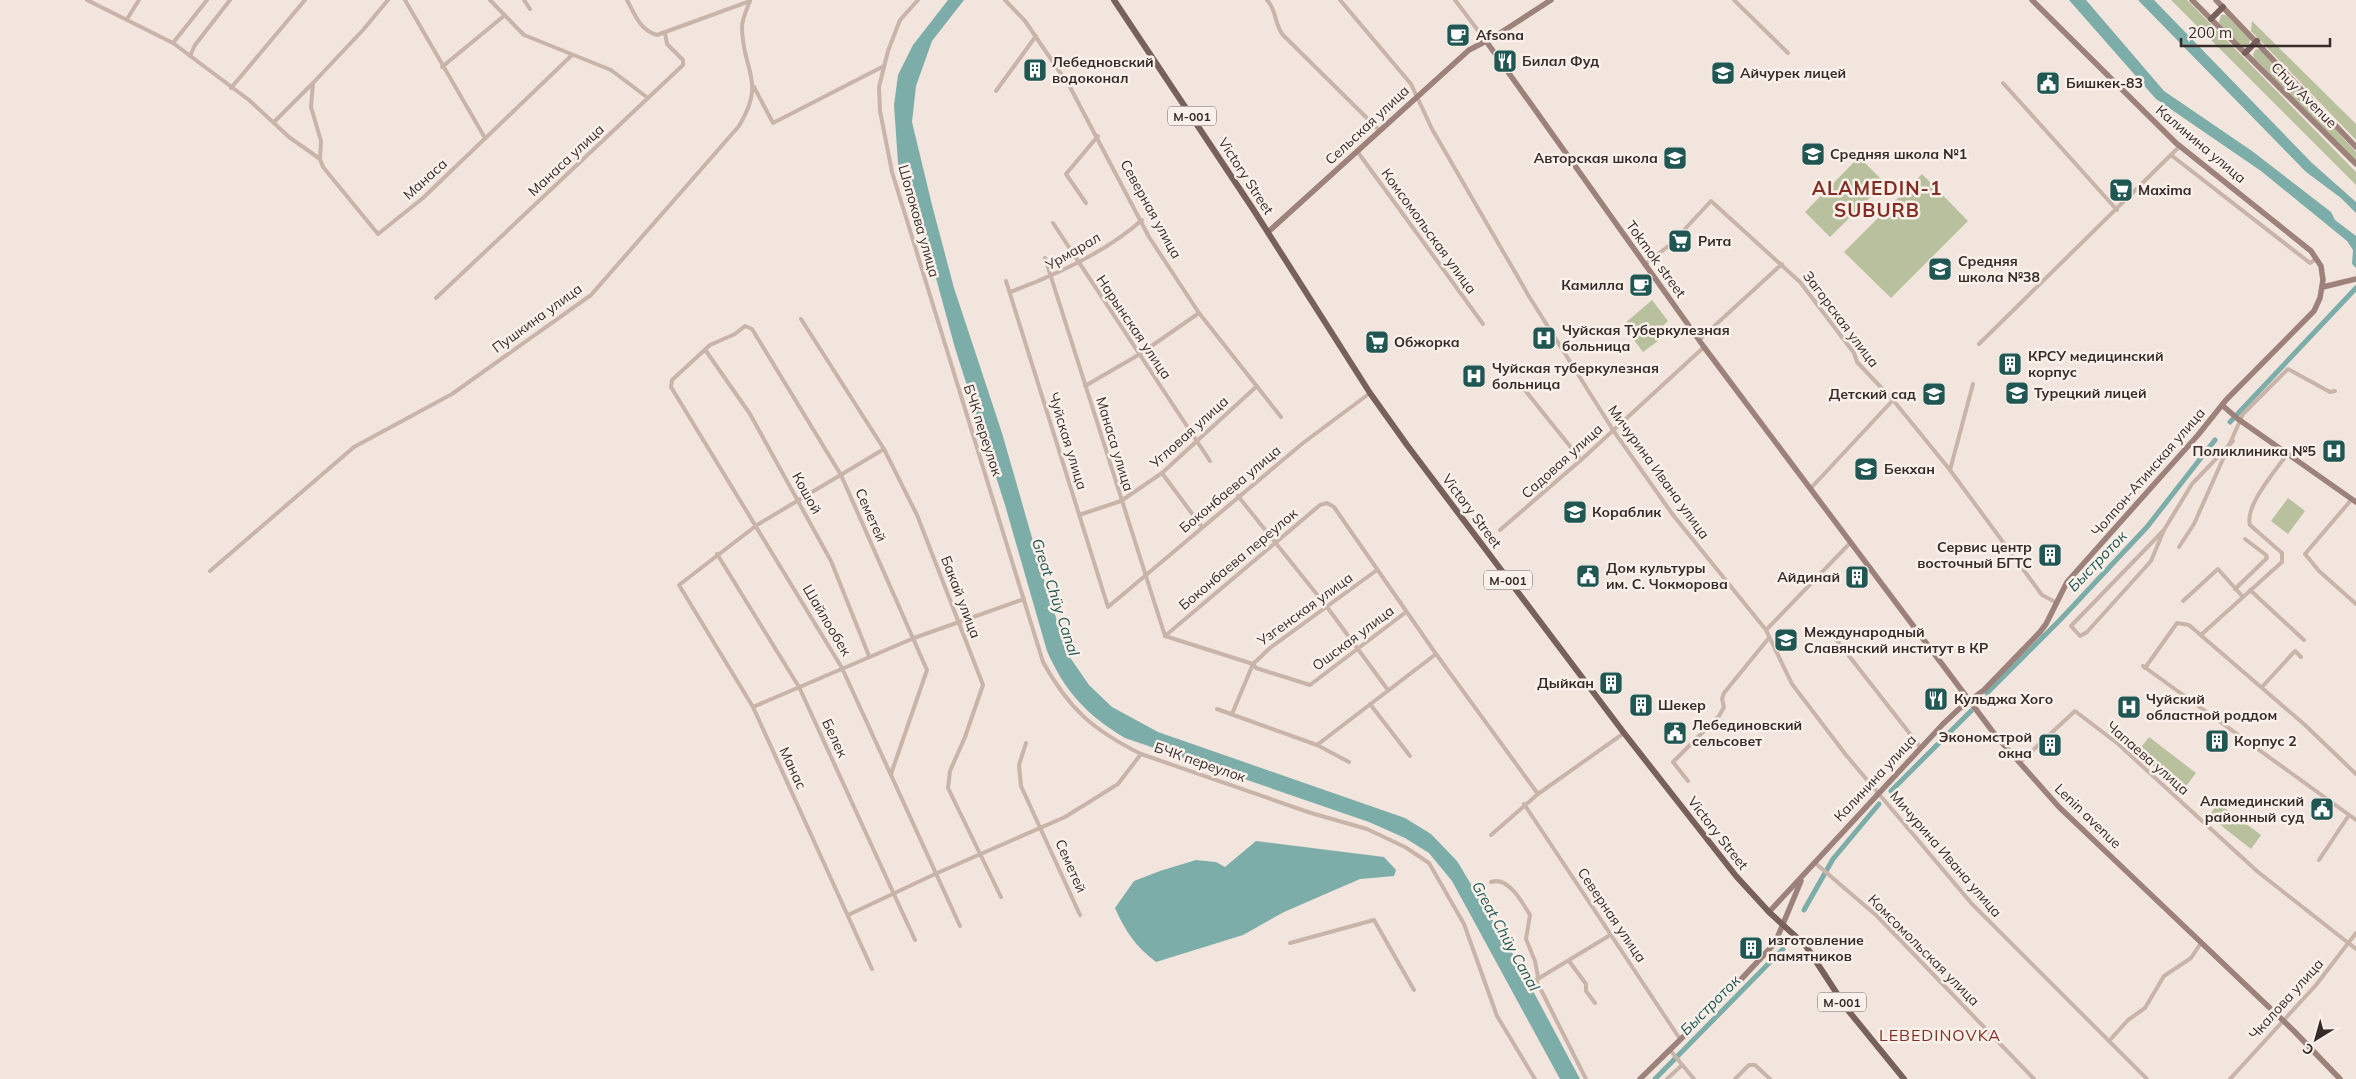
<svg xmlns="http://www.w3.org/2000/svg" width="2356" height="1079" viewBox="0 0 2356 1079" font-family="Mulish,sans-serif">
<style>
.green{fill:#b9c09e}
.water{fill:#7dada9}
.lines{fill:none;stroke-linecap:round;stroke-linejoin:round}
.canal{stroke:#7dada9;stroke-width:5}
.street{stroke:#c9b4aa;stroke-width:4}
.secondary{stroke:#9d827b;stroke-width:5.5}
.primary{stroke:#78605b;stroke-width:6}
.labels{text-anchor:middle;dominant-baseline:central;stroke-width:5;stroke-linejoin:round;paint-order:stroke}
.shield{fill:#f9f0ea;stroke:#716663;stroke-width:1}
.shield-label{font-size:12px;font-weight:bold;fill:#372b29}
.poi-label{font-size:14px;font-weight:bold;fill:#372b29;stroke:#f9f0ea;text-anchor:start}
.street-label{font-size:14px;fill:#372b29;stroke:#f9f0ea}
.water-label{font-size:15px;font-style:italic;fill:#205753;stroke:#f9f0ea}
.quarter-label{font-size:16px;letter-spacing:1px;fill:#832e25;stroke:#f9f0ea}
.district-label{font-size:19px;font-weight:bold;letter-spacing:1px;fill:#832e25;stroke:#f9f0ea}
</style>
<rect width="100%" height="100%" fill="#f1e5dd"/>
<g class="green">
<polygon points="2171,0 2187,0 2356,172 2356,185"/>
<polygon points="2221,15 2226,15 2250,39 2249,45 2242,47 2219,23"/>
<polygon points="2252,21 2356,124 2356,140 2251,31"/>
<polygon points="2256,49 2261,50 2356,152 2356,162 2254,58 2253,54"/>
<polygon points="1859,157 1885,183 1830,237 1805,212"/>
<polygon points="1922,174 1968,221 1891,298 1844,252"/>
<polygon points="1652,300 1668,321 1654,334 1658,341 1643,352 1623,325"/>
<polygon points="2288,498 2305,511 2288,534 2271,521"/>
<polygon points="2149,737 2196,773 2183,790 2137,753"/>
<polygon points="2218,803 2261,835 2251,849 2209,816"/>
</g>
<g class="water">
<path d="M948,0H964L932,41L916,86L912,122L932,205L954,288L1002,433L1049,597L1069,656L1089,685L1112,707L1158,732L1405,818L1431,834L1457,861L1516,959L1580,1079H1560L1452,881L1429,853L1405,838L1369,822L1125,738C1087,715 1065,692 1047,651L1005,505L955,348L930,256L898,163L894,105L898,75L913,45Z"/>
<polygon points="2069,0 2086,0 2164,91 2252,151 2331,212 2335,220 2356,236 2356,268 2352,264 2353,250 2347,241 2261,171 2156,99"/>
<polygon points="2138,0 2154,0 2312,163 2356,202 2356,213 2341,198 2306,172"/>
<path d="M1256,841L1384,857L1396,870L1394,876L1360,879L1284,912L1243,935L1156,962C1136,947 1125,931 1115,908L1134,881L1160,871L1196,860L1216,862L1225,867Z"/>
</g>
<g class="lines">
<g class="canal">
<polyline points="2230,422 2356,288"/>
<polyline points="1987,693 2060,620 2147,527 2215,440"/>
<polyline points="1891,791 1971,711"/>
<polyline points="1804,910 1833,859 1879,804"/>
<polyline points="1655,1079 1783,949"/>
</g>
<g class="street">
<polyline points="87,0 173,43 207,0"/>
<polyline points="388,0 363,30 313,83 311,107 321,141 320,159 323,167 378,234 423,198 572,55"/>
<polyline points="405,0 485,138"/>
<polyline points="490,0 524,35 611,70 648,98"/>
<polyline points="524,0 530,9"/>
<path d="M627,0C635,15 640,30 657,35L750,1"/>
<path d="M918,0L900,20L888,51L879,87L880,111L892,172L1043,662C1069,709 1093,730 1141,754L1311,813L1367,829L1405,847L1429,863L1464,924L1497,1016L1535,1079"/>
<polyline points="1005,0 1025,21 1070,87 1149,237 1199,313 1281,417"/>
<path d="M1267,0C1277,10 1274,24 1283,35L1379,130"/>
<polyline points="1340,0 1411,84 1432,129 1530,298 1613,430 1673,515 1766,630 1792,684 1846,755 1972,904 2147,1079"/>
<polyline points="1455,0 1486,41"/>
<polyline points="1734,0 1788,53"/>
<polyline points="127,19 139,0"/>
<polyline points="173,43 249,100 289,137 320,159"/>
<polyline points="190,56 195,45 230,0"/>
<polyline points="442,67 505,15"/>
<polyline points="2003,83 2117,210"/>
<polyline points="754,87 773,123 884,66"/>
<polyline points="231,88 305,0"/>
<polyline points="996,91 1036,36"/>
<polyline points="274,122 313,83"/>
<polyline points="1357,151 1483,324"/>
<polyline points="2171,155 2310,263 2316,259"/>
<polyline points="1086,203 1066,174 1098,136"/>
<polyline points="1053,223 1210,461"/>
<polyline points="1045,258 1165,636"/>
<polyline points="1644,265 1671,244 1711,201 1800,282 1854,353 1857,362 1893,400 1950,470 2042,595 2057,603"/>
<polyline points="1006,281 1108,607 1303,443 1370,393"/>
<path d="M1010,292C1056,275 1105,253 1142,220"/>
<polyline points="436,298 683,65 683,60 667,44 665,33"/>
<polyline points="801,319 884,449 917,515 983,685 965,737 950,771 948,788 1001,897"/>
<polyline points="1699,340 1782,264"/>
<polyline points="1979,344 2180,146"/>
<polyline points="706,351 750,414 831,561 869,656"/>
<polyline points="1520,384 1581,460"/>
<polyline points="1085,386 1140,354 1199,313"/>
<polyline points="1950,470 1973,384"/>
<polyline points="1162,473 1202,527"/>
<polyline points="1811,488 1893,400"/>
<polyline points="1238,496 1327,607 1388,690"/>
<polyline points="2352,499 2305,554 2319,571 2356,604"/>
<polyline points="1079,515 1121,501 1162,473 1257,386"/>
<polyline points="1500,530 1581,460 1704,347"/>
<polyline points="2164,530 2071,626 2080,636 2087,632 2151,561 2164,530 2192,484 2233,441"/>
<polyline points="2179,547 2194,524 2243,414 2288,369 2330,392 2335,391"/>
<polyline points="717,554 799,687 915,940"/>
<polyline points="1377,570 1270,648 1253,664 1256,668 1310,685 1406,612"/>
<path d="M210,571L354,447L452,394L591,295L739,126C767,80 742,71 742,27C742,19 747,9 750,1"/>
<polyline points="2235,589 2267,558 2266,555 2245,539"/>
<polyline points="2250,590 2304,640"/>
<polyline points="2183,601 2218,569 2242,596"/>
<polyline points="1766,630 1851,542"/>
<path d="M2202,634L2282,562V553L2250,525C2244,506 2277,469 2288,453"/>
<polyline points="1165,636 1320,505 1327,503 1334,507 1436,654 1538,794"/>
<polyline points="1165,636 1253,664 1232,714"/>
<polyline points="1835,638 1921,748"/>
<polyline points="2143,666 2356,820"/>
<polyline points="2145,668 2177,623 2189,625 2305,725 2356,774"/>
<polyline points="2262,687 2295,651 2301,657"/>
<polyline points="1370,704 1410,756"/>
<polyline points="753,707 914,638 1024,599"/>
<polyline points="1217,709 1317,745 1349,762"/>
<polyline points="1026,743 1019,765 1021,786 1080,915"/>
<polyline points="1317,745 1436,654"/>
<polyline points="2019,763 2075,711 2117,743 2258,872 2356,949"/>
<polyline points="891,774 927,670 841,475 752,329 745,326 735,334 710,345 672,380 671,387 842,668 960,926"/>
<polyline points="1688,781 1673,762 1719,716 1724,707 1722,699 1724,693 1768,639"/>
<polyline points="1524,804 1680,1039"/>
<polyline points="1491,835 1538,794 1624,733"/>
<polyline points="2319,860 2349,815"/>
<polyline points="1814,862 1877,916 2034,1079"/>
<path d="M1491,882C1508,876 1522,902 1530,915L1526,939L1535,961L1538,977"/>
<polyline points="848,915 935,874 1065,817 1118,784 1141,754"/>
<polyline points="1290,943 1374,920 1414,990"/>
<polyline points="1569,961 1586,984 1586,991 1595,1003"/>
<polyline points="872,969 753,707 679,585 757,525 884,449"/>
<polyline points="2109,1041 2128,1020 2145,1008 2164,976 2191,958 2201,943"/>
<polyline points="1670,1050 1694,1079"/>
<polyline points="1586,1079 1536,980 1612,934"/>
<polyline points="1667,1079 1681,1066"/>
<polyline points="1735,1079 1749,1065 1755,1065 1770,1079"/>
<polyline points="2230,1079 2316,985 2356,933"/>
</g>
<g class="secondary">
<polyline points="2192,0 2356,164"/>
<polyline points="2216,0 2356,147"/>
<polyline points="1486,41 1704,347 1996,736 2059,807 2294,1031 2340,1079"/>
<polyline points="1268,232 1469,50 1494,37 1551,0"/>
<polyline points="2323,287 2356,279"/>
<polyline points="2222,405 2238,419 2356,502"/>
<polyline points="1769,912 1943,724 1960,708 1984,690 2040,632 2046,624 2067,582 2198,435 2226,400 2314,311 2320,298 2323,280 2321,266 2311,251 2176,143 2032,0"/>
<polyline points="1640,1079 1732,989 1775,943 1801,881"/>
</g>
<g class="primary">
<polyline points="1114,0 1253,209 1370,393 1407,445 1624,733 1736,876 1769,912 1806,946 1847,1009 1904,1079"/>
<polyline points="2211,19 2223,7"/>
<polyline points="2245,53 2257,41"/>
</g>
</g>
<defs>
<g id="cafe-square" transform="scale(1.25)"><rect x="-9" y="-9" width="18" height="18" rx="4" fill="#205753" stroke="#f9f0ea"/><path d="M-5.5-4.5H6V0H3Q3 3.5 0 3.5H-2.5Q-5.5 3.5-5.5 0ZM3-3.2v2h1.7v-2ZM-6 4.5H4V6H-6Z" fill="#fff"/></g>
<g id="restaurant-square" transform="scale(1.25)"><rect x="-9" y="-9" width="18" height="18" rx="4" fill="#205753" stroke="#f9f0ea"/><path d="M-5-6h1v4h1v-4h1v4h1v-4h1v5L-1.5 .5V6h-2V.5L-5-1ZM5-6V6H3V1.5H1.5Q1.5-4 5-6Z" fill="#fff"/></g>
<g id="building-square" transform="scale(1.25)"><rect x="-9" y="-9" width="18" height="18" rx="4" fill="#205753" stroke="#f9f0ea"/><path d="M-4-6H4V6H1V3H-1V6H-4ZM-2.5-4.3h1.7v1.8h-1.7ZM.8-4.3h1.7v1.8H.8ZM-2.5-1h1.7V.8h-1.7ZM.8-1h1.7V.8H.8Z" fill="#fff"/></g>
<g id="university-square" transform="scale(1.25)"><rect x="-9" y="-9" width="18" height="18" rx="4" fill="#205753" stroke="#f9f0ea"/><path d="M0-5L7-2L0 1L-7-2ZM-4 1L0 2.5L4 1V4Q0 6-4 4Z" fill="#fff"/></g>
<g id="civic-square" transform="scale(1.25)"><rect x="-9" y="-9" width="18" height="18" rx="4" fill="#205753" stroke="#f9f0ea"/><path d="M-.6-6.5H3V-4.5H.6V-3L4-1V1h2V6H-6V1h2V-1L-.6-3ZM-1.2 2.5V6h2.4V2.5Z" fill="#fff"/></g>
<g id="school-square" transform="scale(1.25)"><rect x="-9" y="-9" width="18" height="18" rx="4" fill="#205753" stroke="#f9f0ea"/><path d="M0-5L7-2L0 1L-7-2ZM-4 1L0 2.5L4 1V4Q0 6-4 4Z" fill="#fff"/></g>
<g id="supermarket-square" transform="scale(1.25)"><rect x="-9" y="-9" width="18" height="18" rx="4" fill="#205753" stroke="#f9f0ea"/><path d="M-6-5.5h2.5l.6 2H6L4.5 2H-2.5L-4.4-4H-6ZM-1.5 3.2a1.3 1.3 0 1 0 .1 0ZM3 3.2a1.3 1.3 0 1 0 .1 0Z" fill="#fff"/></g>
<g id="hospital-square" transform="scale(1.25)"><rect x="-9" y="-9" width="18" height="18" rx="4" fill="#205753" stroke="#f9f0ea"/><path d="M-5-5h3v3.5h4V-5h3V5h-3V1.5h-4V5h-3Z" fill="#fff"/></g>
</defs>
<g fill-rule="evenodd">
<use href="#cafe-square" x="1458" y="35"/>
<use href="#restaurant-square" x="1505" y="61"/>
<use href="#building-square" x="1035" y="70"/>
<use href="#university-square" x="1723" y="73"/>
<use href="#civic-square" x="2048" y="83"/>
<use href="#school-square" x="1813" y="154"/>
<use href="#school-square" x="1675" y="158"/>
<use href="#supermarket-square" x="2121" y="190"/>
<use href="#supermarket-square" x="1680" y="241"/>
<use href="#school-square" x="1940" y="269"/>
<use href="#cafe-square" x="1641" y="285"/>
<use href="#hospital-square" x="1544" y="338"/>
<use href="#supermarket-square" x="1377" y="342"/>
<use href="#building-square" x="2010" y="364"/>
<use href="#hospital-square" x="1474" y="376"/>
<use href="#school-square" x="2017" y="393"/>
<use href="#school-square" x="1934" y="394"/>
<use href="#hospital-square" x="2334" y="451"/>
<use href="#school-square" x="1866" y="469"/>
<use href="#school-square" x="1575" y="512"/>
<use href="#building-square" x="2050" y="555"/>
<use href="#civic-square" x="1588" y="576"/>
<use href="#building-square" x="1857" y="577"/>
<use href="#university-square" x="1786" y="640"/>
<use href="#building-square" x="1611" y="683"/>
<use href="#restaurant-square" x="1936" y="699"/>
<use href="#building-square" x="1641" y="705"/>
<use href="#hospital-square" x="2129" y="707"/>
<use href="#civic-square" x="1675" y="733"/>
<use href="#building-square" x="2217" y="741"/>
<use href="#building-square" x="2050" y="745"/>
<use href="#civic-square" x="2322" y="809"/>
<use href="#building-square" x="1751" y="948"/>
</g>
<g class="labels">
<g class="shield">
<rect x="1168" y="106.5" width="48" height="19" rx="4"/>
<rect x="1484" y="570.5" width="48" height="19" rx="4"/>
<rect x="1818" y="992.5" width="48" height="19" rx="4"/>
</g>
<g class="shield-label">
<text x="1192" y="116">М-001</text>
<text x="1508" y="580">М-001</text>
<text x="1842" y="1002">М-001</text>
</g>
<g class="poi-label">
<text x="1476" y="35">Afsona</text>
<text x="1522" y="61">Билал Фуд</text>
<text x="1052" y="62">Лебедновский<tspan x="1052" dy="16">водоконал</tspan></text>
<text x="1740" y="73">Айчурек лицей</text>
<text x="2066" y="83">Бишкек-83</text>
<text x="1830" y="154">Средняя школа №1</text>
<text x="1658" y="158" text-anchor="end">Авторская школа</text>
<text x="2138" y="190">Maxima</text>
<text x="1698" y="241">Рита</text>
<text x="1958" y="261">Средняя<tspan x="1958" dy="16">школа №38</tspan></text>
<text x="1624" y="285" text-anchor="end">Камилла</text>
<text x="1562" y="330">Чуйская Туберкулезная<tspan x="1562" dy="16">больница</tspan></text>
<text x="1394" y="342">Обжорка</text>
<text x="2028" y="356">КРСУ медицинский<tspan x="2028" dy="16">корпус</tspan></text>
<text x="1492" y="368">Чуйская туберкулезная<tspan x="1492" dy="16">больница</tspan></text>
<text x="2034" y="393">Турецкий лицей</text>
<text x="1916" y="394" text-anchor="end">Детский сад</text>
<text x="2316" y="451" text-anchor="end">Поликлиника №5</text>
<text x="1884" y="469">Бекхан</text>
<text x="1592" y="512">Кораблик</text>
<text x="2032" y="547" text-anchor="end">Сервис центр<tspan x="2032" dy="16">восточный БГТС</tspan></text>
<text x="1606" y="568">Дом культуры<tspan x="1606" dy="16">им. С. Чокморова</tspan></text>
<text x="1840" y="577" text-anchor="end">Айдинай</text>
<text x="1804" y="632">Международный<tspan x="1804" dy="16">Славянский институт в КР</tspan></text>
<text x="1594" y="683" text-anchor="end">Дыйкан</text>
<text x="1954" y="699">Кульджа Хого</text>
<text x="2146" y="699">Чуйский<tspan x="2146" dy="16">областной роддом</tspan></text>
<text x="1658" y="705">Шекер</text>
<text x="1692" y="725">Лебединовский<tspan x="1692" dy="16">сельсовет</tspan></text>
<text x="2032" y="737" text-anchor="end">Экономстрой<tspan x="2032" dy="16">окна</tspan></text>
<text x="2234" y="741">Корпус 2</text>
<text x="2304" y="801" text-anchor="end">Аламединский<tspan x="2304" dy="16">районный суд</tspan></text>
<text x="1768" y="940">изготовление<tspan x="1768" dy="16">памятников</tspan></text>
</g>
<g class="street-label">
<text transform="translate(2304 95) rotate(45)">Chuy Avenue</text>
<text transform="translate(1367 125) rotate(-43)">Сельская улица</text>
<text transform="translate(2201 144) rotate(40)">Калинина улица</text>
<text transform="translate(566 160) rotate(-43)">Манаса улица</text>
<text transform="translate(1246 176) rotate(57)">Victory Street</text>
<text transform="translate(425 179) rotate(-42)">Манаса</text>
<text transform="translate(1151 209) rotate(61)">Северная улица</text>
<text transform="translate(919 221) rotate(74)">Шопокова улица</text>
<text transform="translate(1429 231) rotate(54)">Комсомольская улица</text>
<text transform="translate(1073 251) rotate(-30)">Урмарал</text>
<text transform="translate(1656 259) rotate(54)">Tokmok street</text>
<text transform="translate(537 318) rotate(-36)">Пушкина улица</text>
<text transform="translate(1841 319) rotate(53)">Загорская улица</text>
<text transform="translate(1134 327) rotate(56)">Нарынская улица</text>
<text transform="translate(983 430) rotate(72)">БЧК переулок</text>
<text transform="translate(1189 432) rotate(-42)">Угловая улица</text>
<text transform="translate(1068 441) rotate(73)">Чуйская улица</text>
<text transform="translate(1115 444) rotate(73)">Манаса улица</text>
<text transform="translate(1562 461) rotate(-42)">Садовая улица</text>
<text transform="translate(1659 472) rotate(54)">Мичурина Ивана улица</text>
<text transform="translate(2148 472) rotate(-49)">Чолпон-Атинская улица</text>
<text transform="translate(1230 489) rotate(-40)">Боконбаева улица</text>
<text transform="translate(807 493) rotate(61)">Кошой</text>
<text transform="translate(1472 511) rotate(53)">Victory Street</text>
<text transform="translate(871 515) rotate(66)">Семетей</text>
<text transform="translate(1238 559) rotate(-40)">Боконбаева переулок</text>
<text transform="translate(961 597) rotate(69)">Бакай улица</text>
<text transform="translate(1305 609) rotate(-36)">Узгенская улица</text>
<text transform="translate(827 620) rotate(59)">Шайлообек</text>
<text transform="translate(1353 638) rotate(-37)">Ошская улица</text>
<text transform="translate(835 738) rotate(65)">Белек</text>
<text transform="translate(2148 758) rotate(41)">Чапаева улица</text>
<text transform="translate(1200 762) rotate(19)">БЧК переулок</text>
<text transform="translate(793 768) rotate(65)">Манас</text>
<text transform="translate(1875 778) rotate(-47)">Калинина улица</text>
<text transform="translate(2088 816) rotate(44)">Lenin avenue</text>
<text transform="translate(1718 833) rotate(52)">Victory Street</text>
<text transform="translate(1946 854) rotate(49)">Мичурина Ивана улица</text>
<text transform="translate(1071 866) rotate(66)">Семетей</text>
<text transform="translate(1612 915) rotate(56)">Северная улица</text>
<text transform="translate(1924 950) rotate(45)">Комсомольская улица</text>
<text transform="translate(2286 999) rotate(-48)">Чкалова улица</text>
</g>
<g class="water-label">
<text transform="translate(2097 561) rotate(-46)">Быстроток</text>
<text transform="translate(1056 597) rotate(72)">Great Chüy Canal</text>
<text transform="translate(1506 936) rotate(61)">Great Chüy Canal</text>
<text transform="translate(1710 1005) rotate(-45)">Быстроток</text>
</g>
<g class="quarter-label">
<text x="1940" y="1035">LEBEDINOVKA</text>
</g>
<g class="district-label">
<text x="1877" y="188">ALAMEDIN-1<tspan x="1877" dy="22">SUBURB</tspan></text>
</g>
</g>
<g transform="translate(2316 1039) rotate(217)" stroke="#f9f0ea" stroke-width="4" paint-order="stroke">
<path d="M0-4L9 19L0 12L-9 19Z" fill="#372b29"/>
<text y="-8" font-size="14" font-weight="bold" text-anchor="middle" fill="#372b29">С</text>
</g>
<path d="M2181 38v8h149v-8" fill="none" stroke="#372b29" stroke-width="2.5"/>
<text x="2188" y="38" font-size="15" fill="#372b29" stroke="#f9f0ea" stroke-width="4" paint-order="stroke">200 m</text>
</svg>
